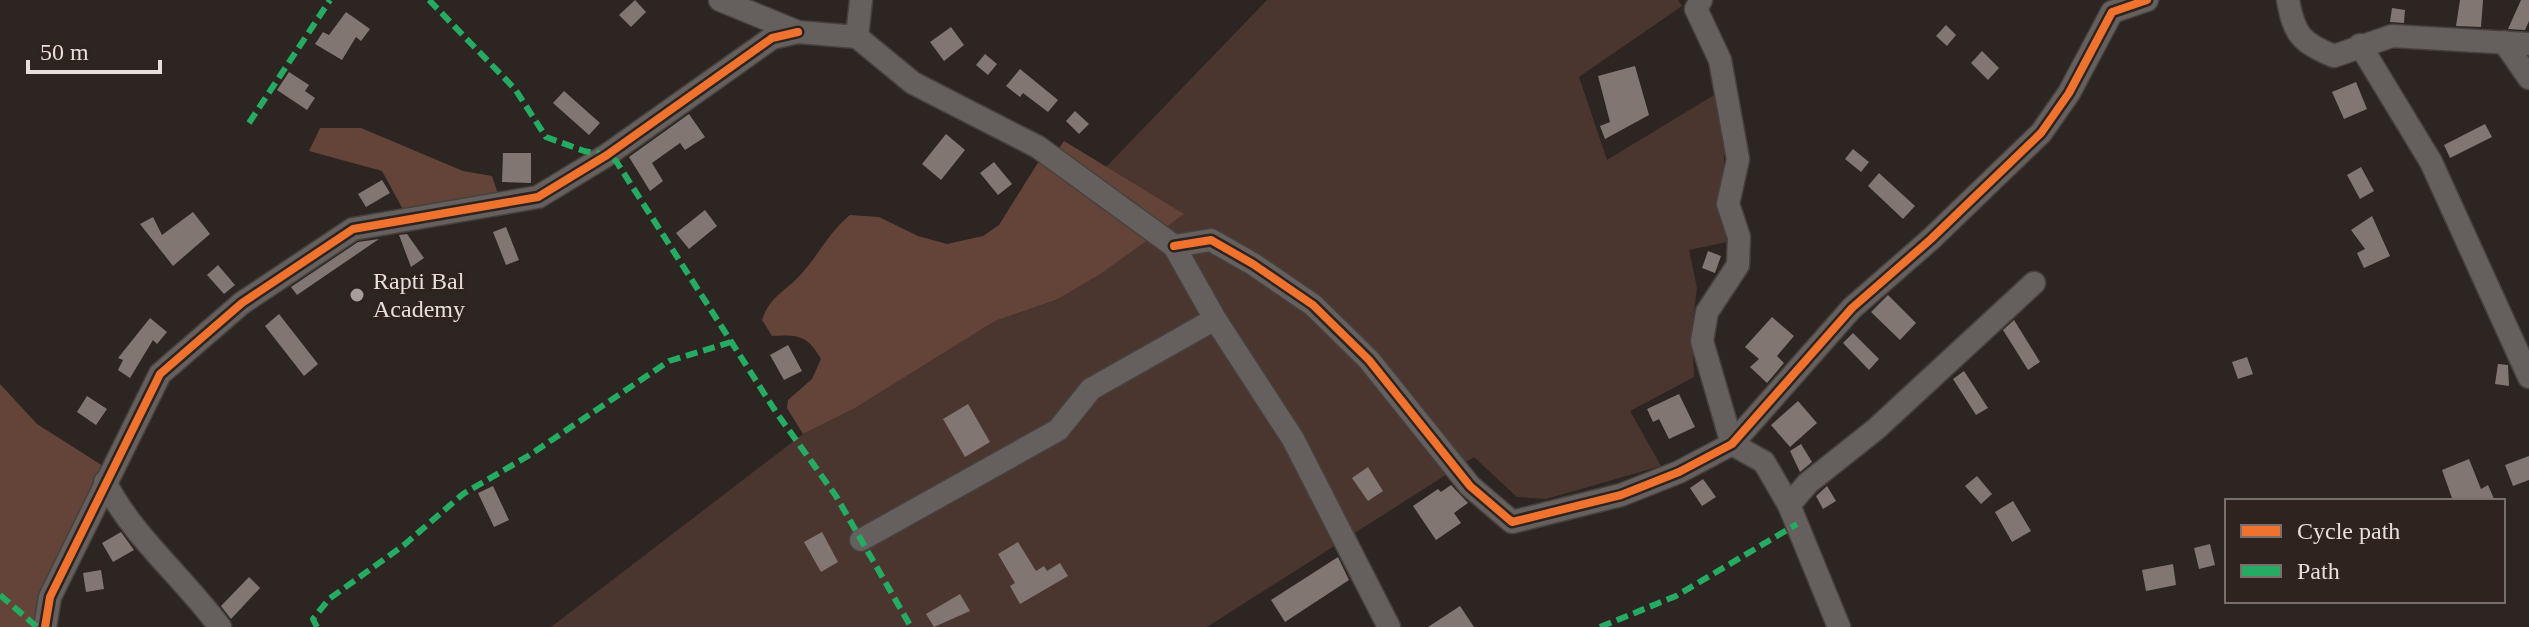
<svg xmlns="http://www.w3.org/2000/svg" width="2529" height="627" viewBox="0 0 2529 627" font-family="Georgia,serif">
<style>
.green{fill:#4b362f}
.forest{fill:#644439}
.building{fill:#817672}
.lines{fill:none;stroke-linecap:round;stroke-linejoin:round}
.minor-casing{stroke:#46413e;stroke-width:25}
.minor{stroke:#65605e;stroke-width:22}
.quiet{stroke:#26ab63;stroke-width:6;stroke-dasharray:12 6;stroke-linecap:butt}
.cycleway-casing{stroke:#2f231f;stroke-width:13}
.cycleway{stroke:#ef722f;stroke-width:8}
.poi-dot{fill:#a69e9b;stroke:#2f231f;stroke-width:3}
.labels{text-anchor:middle;dominant-baseline:central;stroke-width:8;stroke-linejoin:round;paint-order:stroke}
.poi-label{font-size:24px;fill:#e7dfdc;stroke:#2f231f;text-anchor:start}
</style>
<rect width="100%" height="100%" fill="#2c2522"/>
<polygon class="green" points="1267,0 1678,0 1682,6 1579,77 1607,160 1714,95 1725,129 1722,220 1727,242 1689,250 1697,288 1692,329 1694,377 1630,411 1661,466 1546,499 1517,497 1474,457 1207,627 551,627 803,434 855,408 995,321 1056,300 1099,275 1183,214 1106,167"/>
<g class="forest">
<polygon points="320,128 361,128 463,171 492,176 499,197 406,215 382,171 309,151"/>
<path d="M1064,141L1184,214L1099,275L1056,300L995,321L855,408L803,434L787,408L788,400L812,379L821,359C808,336 799,334 772,336L762,320C772,293 785,293 802,273C820,253 829,232 850,215L879,217L918,236L947,244L983,236L999,225L1039,161L1056,153Z"/>
<path d="M0,384L37,424L103,466C73,521 50,564 40,627H0Z"/>
</g>
<g class="building">
<polygon points="635,0 646,12 631,27 619,15"/>
<polygon points="2460,0 2483,0 2481,27 2456,26"/>
<polygon points="2521,0 2529,0 2529,21 2525,30 2508,29"/>
<polygon points="2392,8 2405,10 2404,23 2390,22"/>
<polygon points="346,12 370,29 361,41 356,37 342,60 315,44 323,32 329,35"/>
<polygon points="1946,25 1956,35 1947,46 1936,36"/>
<polygon points="951,27 964,45 944,61 930,42"/>
<polygon points="1982,51 1999,68 1988,80 1971,63"/>
<polygon points="985,54 997,64 988,75 976,65"/>
<polygon points="1635,66 1649,115 1605,139 1600,126 1610,122 1598,76"/>
<polygon points="1020,69 1058,100 1048,112 1023,93 1020,97 1006,86"/>
<polygon points="289,72 309,85 305,91 315,98 307,110 277,90"/>
<polygon points="2356,82 2367,109 2344,119 2332,92"/>
<polygon points="564,91 600,123 589,135 553,103"/>
<polygon points="1075,111 1089,124 1079,134 1066,121"/>
<polygon points="689,114 705,137 685,150 680,143 652,163 663,181 650,191 629,157"/>
<polygon points="2485,124 2492,137 2450,158 2444,145"/>
<polygon points="946,134 965,150 941,180 922,164"/>
<polygon points="1853,149 1869,162 1861,172 1845,159"/>
<polygon points="503,153 531,153 531,183 502,182"/>
<polygon points="994,162 1012,184 998,195 980,173"/>
<polygon points="2361,167 2374,191 2360,199 2347,175"/>
<polygon points="1879,173 1915,206 1903,219 1868,186"/>
<polygon points="382,180 390,193 366,207 358,194"/>
<polygon points="705,210 717,226 689,249 676,233"/>
<polygon points="193,212 210,234 173,266 140,224 153,217 162,235"/>
<polygon points="2372,216 2390,256 2364,268 2357,253 2365,249 2351,230"/>
<polygon points="506,227 519,260 506,265 493,232"/>
<polygon points="407,234 424,258 411,267 399,235"/>
<polygon points="379,239 297,295 291,287 358,242"/>
<polygon points="1708,251 1721,256 1715,273 1702,268"/>
<polygon points="218,265 235,285 224,294 207,275"/>
<polygon points="1888,295 1916,323 1900,340 1871,312"/>
<polygon points="279,314 318,364 304,376 265,326"/>
<polygon points="1772,317 1794,336 1777,356 1784,363 1767,383 1750,367 1759,359 1745,347"/>
<polygon points="150,318 167,332 157,344 153,340 130,378 118,370 123,360 118,358"/>
<polygon points="2014,320 2040,362 2028,370 2003,330"/>
<polygon points="1853,333 1879,359 1869,370 1843,343"/>
<polygon points="788,345 802,371 784,380 770,355"/>
<polygon points="2247,357 2253,374 2238,379 2232,362"/>
<polygon points="2498,364 2508,365 2509,386 2495,384"/>
<polygon points="1964,371 1988,408 1976,415 1953,379"/>
<polygon points="1679,394 1695,427 1669,439 1659,419 1653,422 1647,409"/>
<polygon points="87,396 107,409 96,425 77,412"/>
<polygon points="1798,401 1817,423 1790,447 1771,425"/>
<polygon points="968,404 990,442 965,457 943,419"/>
<polygon points="1801,444 1812,462 1800,472 1790,451"/>
<polygon points="2529,456 2529,480 2513,486 2505,465"/>
<polygon points="2469,459 2481,489 2488,485 2495,501 2453,501 2442,470"/>
<polygon points="1368,467 1383,491 1368,501 1352,478"/>
<polygon points="1977,476 1992,494 1981,504 1965,486"/>
<polygon points="1703,479 1716,497 1702,506 1690,488"/>
<polygon points="1451,485 1468,503 1454,513 1461,523 1436,540 1413,506 1438,489 1441,492"/>
<polygon points="493,486 509,520 494,527 478,493"/>
<polygon points="1827,486 1836,501 1823,509 1816,496"/>
<polygon points="2013,501 2031,531 2012,542 1995,512"/>
<polygon points="121,532 134,550 113,562 102,543"/>
<polygon points="822,532 838,562 821,572 804,542"/>
<polygon points="1018,542 1036,571 1044,566 1047,571 1060,563 1068,576 1020,604 1010,586 1015,583 998,554"/>
<polygon points="2210,544 2215,565 2199,569 2194,548"/>
<polygon points="1338,557 1349,580 1285,622 1271,600"/>
<polygon points="2173,564 2176,585 2146,591 2142,570"/>
<polygon points="101,570 104,589 86,592 83,573"/>
<polygon points="249,577 260,588 231,619 221,606"/>
<polygon points="960,594 970,611 934,627 926,614"/>
<polygon points="1460,606 1474,627 1428,627"/>
</g>
<g class="lines">
<g class="minor-casing">
<g id="minor">
<polyline points="720,0 798,32 857,37 913,83 1038,147 1174,246 1215,319 1293,439 1389,627"/>
<polyline points="1701,0 1696,9 1720,60 1738,159 1728,204 1739,237 1738,265 1707,312 1702,341 1732,444 1764,462 1789,505 1839,627"/>
<path d="M2288,0C2294,34 2301,43 2334,56L2392,36L2529,44"/>
<polyline points="857,37 861,0"/>
<polyline points="2504,42 2529,78"/>
<polyline points="2360,45 2431,162 2529,377"/>
<polyline points="1174,246 1211,240 1253,264 1313,305 1369,360 1470,486 1512,522 1621,495 1679,472 1732,444 1852,308 1931,239 2041,133 2069,93 2112,12 2147,0"/>
<path d="M105,482C133,537 183,577 220,627"/>
<polyline points="1789,505 1808,483 1876,429 2034,283"/>
<polyline points="861,540 1058,430 1091,389 1215,319"/>
<polyline points="45,627 50,597 160,374 242,303 353,229 538,197 607,155 772,38 798,32"/>
</g>
</g>
<use href="#minor" class="minor"/>
<g class="quiet">
<polyline points="429,0 515,89 546,137 584,151 607,155 616,161 776,412 836,496 911,627"/>
<polyline points="249,123 330,0"/>
<polyline points="0,595 37,627"/>
<polyline points="317,627 313,619 329,599 404,545 463,494 528,456 669,361 731,342"/>
<polyline points="1600,627 1676,596 1797,524"/>
</g>
<g class="cycleway-casing">
<g id="cycleway">
<polyline points="1174,246 1211,240 1253,264 1313,305 1369,360 1470,486 1512,522 1621,495 1679,472 1732,444 1852,308 1931,239 2041,133 2069,93 2112,12 2147,0"/>
<polyline points="45,627 50,597 160,374 242,303 353,229 538,197 607,155 772,38 798,32"/>
</g>
</g>
<use href="#cycleway" class="cycleway"/>
</g>
<circle class="poi-dot" cx="357" cy="295" r="8"/>
<g class="labels">
<g class="poi-label">
<text x="373" y="281">Rapti Bal<tspan x="373" dy="28">Academy</tspan></text>
</g>
</g>
<rect x="2225" y="499" width="280" height="104" fill="#2f231f" stroke="#796e6b" stroke-width="2"/>
<rect x="2241" y="525" width="40" height="12" fill="#ef722f" stroke="#796e6b" stroke-width="2"/>
<text x="2297" y="539" font-size="24" fill="#e7dfdc">Cycle path</text>
<rect x="2241" y="565" width="40" height="12" fill="#26ab63" stroke="#796e6b" stroke-width="2"/>
<text x="2297" y="579" font-size="24" fill="#e7dfdc">Path</text>
<path d="M28 60v12h132v-12" fill="none" stroke="#e7dfdc" stroke-width="4"/>
<text x="40" y="60" font-size="24" fill="#e7dfdc" stroke="#2f231f" stroke-width="6" paint-order="stroke">50 m</text>
</svg>
